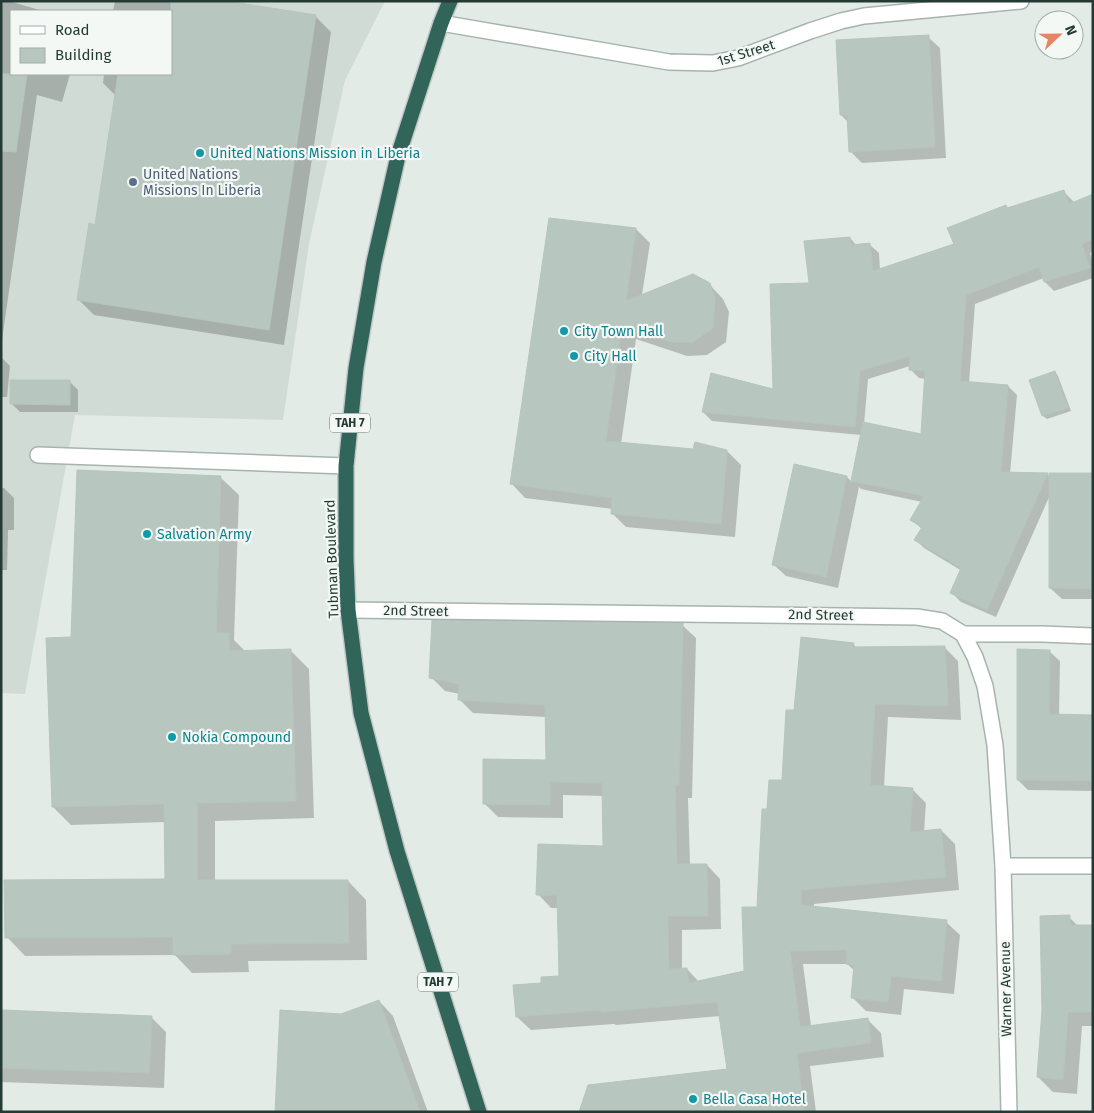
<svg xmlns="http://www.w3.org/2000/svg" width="1094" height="1113" viewBox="0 0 1094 1113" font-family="'Fira Sans',sans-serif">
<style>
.built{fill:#d1dbd6;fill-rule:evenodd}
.shadow{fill:#0003;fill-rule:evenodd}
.building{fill:#b8c6c0;stroke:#b5c5be}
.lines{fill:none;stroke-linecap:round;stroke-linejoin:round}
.minor-casing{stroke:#a6b3ae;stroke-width:18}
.highway-casing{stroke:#c2c8c6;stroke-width:18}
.minor{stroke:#fff;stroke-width:15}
.highway{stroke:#32655a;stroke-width:15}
.culture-dot{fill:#0f9aa8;stroke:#f3f8f5;stroke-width:2}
.service-dot{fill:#5c6f8a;stroke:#f3f8f5;stroke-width:2}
.labels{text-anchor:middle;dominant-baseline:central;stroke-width:4.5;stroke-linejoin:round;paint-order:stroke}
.shield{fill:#f3f8f5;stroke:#62746f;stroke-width:1}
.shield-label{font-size:12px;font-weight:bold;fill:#243b35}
.street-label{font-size:14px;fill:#243b35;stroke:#f3f8f5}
.culture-label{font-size:14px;fill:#0d838f;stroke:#f3f8f5;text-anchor:start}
.service-label{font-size:14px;fill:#4e5e75;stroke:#f3f8f5;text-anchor:start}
</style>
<rect width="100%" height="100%" fill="#e3ebe7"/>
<path class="built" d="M1,1H385L345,80L309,244L283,420L75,415L25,694L1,693ZM11,11H171V74H11Z"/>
<g class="shadow">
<polygon points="1,1 9,1 43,11 11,11 11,74 70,74 62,102 37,95 1,347"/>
<polygon points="115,1 218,1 315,16 331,32 284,345 94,315 79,300 96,226 116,96 103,83 104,74 171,74 171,11 113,11"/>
<polygon points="928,37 940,48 946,158 862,163 850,151 848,122 841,115"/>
<path d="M1064,192L1073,201L1074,203L1093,195V251L1090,253L1093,262V278L1054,291L1045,282L1044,278L975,304L969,383L1008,386L1017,395L1010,474H1047L1050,477L1093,474V599H1062L1050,588V495L996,617L961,602L952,593L962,571L924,548L916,540L922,529L911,519L922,502L861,489L859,487L838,588L786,576L774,565L847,477L852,482L861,435L712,421L703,412L774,390L810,285L850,238L857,246L870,245L879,253L880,270L955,244L1006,206L1008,209ZM910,366V369L919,378L926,379L922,436L864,424L868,379Z"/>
<polygon points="636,229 650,243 642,295 709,284 723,299 729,312 726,342 707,355 687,356 636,339 621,444 694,451 727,451 741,465 735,537 626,527 612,513 613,509 525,498 512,484"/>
<polygon points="1,357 10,366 7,397 1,397"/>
<polygon points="1055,372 1058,376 1071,411 1047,419 1043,416 1030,381"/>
<polygon points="70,382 78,390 78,412 20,412 12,404"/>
<polygon points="220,477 239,495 234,640 246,652 290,650 309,669 314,818 215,821 215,882 348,881 366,900 367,960 248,961 249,972 192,973 175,955 25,956 7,937 166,880 166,822 71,825 53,807 72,639"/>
<polygon points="1,488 4,488 14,498 14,530 8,530 7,570 1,570"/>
<polygon points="682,625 696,638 692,798 688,798 690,865 707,865 720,879 721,929 682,930 682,969 687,969 699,982 745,972 758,908 769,811 783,782 795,712 853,644 857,648 944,647 958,661 961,720 888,717 884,787 912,789 926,803 924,832 941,830 955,844 959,890 814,904 814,908 946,922 960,935 954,994 904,989 901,1015 866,1011 852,997 855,971 847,964 803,964 811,1026 867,1019 881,1033 884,1057 810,1066 816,1112 580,1112 729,1070 720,1016 616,1025 614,1024 531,1030 517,1017 542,984 560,977 559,908 551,908 538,894 604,847 603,796 563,795 563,818 498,817 484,803 547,761 546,717 473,713 459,699 460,694 445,691 431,677"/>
<polygon points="1049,651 1060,661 1059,716 1093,716 1093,791 1028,790 1018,780"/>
<polygon points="1069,917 1079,927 1093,927 1093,1026 1082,1026 1077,1094 1053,1092 1038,1077"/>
<polygon points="379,1001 393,1016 428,1112 276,1112 341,1015"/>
<polygon points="1,1012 151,1017 166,1032 164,1088 1,1082"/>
</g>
<g class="building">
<polygon points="171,1 226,1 316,15 269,330 77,300 89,223 95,225 118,74 171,74"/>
<polygon points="929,35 935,147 849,152 847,115 840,115 836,40"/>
<polygon points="1,74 27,74 16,152 1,151"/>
<polygon points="1064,190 1069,204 1093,194 1093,239 1082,244 1090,268 1044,282 1039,267 966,295 960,381 1008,385 1001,472 1048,473 987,610 950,593 961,568 914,540 922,527 910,520 924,496 851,481 863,422 921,434 925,371 909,370 910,356 860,371 855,427 702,412 711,373 773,389 770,284 809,283 804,241 850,237 851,245 870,243 873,271 954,244 947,228 1006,205 1007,208"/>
<polygon points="549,218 636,228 626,301 693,274 710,283 715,298 713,328 693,342 672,342 622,326 606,441 693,449 695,442 727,450 721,524 611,514 612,498 510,484"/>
<polygon points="1055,371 1068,408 1042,416 1029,380"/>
<polygon points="10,380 70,380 70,405 10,404"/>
<polygon points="794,464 847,476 826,577 772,565"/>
<polygon points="77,470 221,476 216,633 229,633 229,651 291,649 296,801 197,803 197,880 348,880 349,943 231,944 231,954 173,955 173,937 5,938 4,880 165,879 164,804 52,807 46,638 71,637"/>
<polygon points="1049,473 1093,473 1093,589 1049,588"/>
<polygon points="432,620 683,623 679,785 675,785 677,864 707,864 708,916 668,916 669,969 687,968 689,983 744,971 742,907 757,907 762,809 767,809 769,780 782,780 786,710 794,710 801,637 854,643 853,647 945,646 948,706 875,704 870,785 913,788 910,832 941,829 946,877 801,890 801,905 947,920 941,981 891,976 888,1002 851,998 854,965 846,964 847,950 790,951 800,1027 868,1018 871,1043 797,1053 804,1112 579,1112 588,1085 727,1069 717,1002 601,1012 601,1010 516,1017 513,985 541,983 541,977 559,976 557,895 536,895 538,844 603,846 602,783 550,782 550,805 483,804 483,759 546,760 545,705 458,700 459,684 429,678"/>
<polygon points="1017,649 1050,650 1049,714 1093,715 1093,781 1017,780"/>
<polygon points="1070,915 1070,925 1093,925 1093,1012 1068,1012 1063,1080 1037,1077 1042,1010 1040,916"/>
<polygon points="379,1000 420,1112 275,1112 280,1010 341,1014"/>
<polygon points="1,1010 152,1016 149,1073 1,1068"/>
</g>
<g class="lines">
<g class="minor-casing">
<g id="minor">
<polyline points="441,23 669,62 713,63 738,58 810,31 841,21 864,16 1021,1"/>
<polyline points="38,455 346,466"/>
<polyline points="348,610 917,617 942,621 963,634 975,657 985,686 995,745 1003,866 1009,1112"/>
<polyline points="963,634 1042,634 1093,636"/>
<polyline points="1003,866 1093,866"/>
</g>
</g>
<g class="highway-casing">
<polyline id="highway" points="450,1 441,23 398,156 374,262 356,368 346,466 346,558 348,610 361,713 397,851 479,1112"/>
</g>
<use href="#minor" class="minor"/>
<use href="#highway" class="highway"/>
</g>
<g class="culture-dot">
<circle cx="200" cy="153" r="5"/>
<circle cx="564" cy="331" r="5"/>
<circle cx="574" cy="356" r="5"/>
<circle cx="147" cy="534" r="5"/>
<circle cx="172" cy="737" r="5"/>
<circle cx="693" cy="1099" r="5"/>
</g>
<circle class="service-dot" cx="133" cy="182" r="5"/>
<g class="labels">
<g class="shield">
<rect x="330" y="413.5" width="40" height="19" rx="4"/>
<rect x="418" y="972.5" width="40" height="19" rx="4"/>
</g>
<g class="shield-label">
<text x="350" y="423">TAH 7</text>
<text x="438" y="982">TAH 7</text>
</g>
<g class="street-label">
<text transform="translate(746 53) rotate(-17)">1st Street</text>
<text transform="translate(332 559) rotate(-92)">Tubman Boulevard</text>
<text transform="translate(416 611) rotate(1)">2nd Street</text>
<text transform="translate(821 615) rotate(1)">2nd Street</text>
<text transform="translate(1006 989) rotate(-91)">Warner Avenue</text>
</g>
<g class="culture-label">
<text x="210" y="153">United Nations Mission in Liberia</text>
<text x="574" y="331">City Town Hall</text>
<text x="584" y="356">City Hall</text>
<text x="157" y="534">Salvation Army</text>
<text x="182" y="737">Nokia Compound</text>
<text x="703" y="1099">Bella Casa Hotel</text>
</g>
<g class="service-label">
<text x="143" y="174">United Nations<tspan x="143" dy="16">Missions In Liberia</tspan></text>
</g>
</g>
<rect width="1094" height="1113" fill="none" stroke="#243b35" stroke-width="5"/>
<rect x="10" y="10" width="162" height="65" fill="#f3f8f5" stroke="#a0aca8"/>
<rect x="20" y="26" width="25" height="8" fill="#ffffff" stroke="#a0aca8"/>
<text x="55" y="35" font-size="15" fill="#243b35">Road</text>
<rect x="20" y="48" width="25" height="15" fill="#b8c6c0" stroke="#a0aca8"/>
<text x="55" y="60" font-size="15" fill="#243b35">Building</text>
<g transform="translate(1059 35) rotate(68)"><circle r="24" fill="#f3f8f5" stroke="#a0aca8"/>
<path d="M0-4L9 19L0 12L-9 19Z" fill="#e88364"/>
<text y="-8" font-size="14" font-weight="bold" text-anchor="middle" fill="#243b35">N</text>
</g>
</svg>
